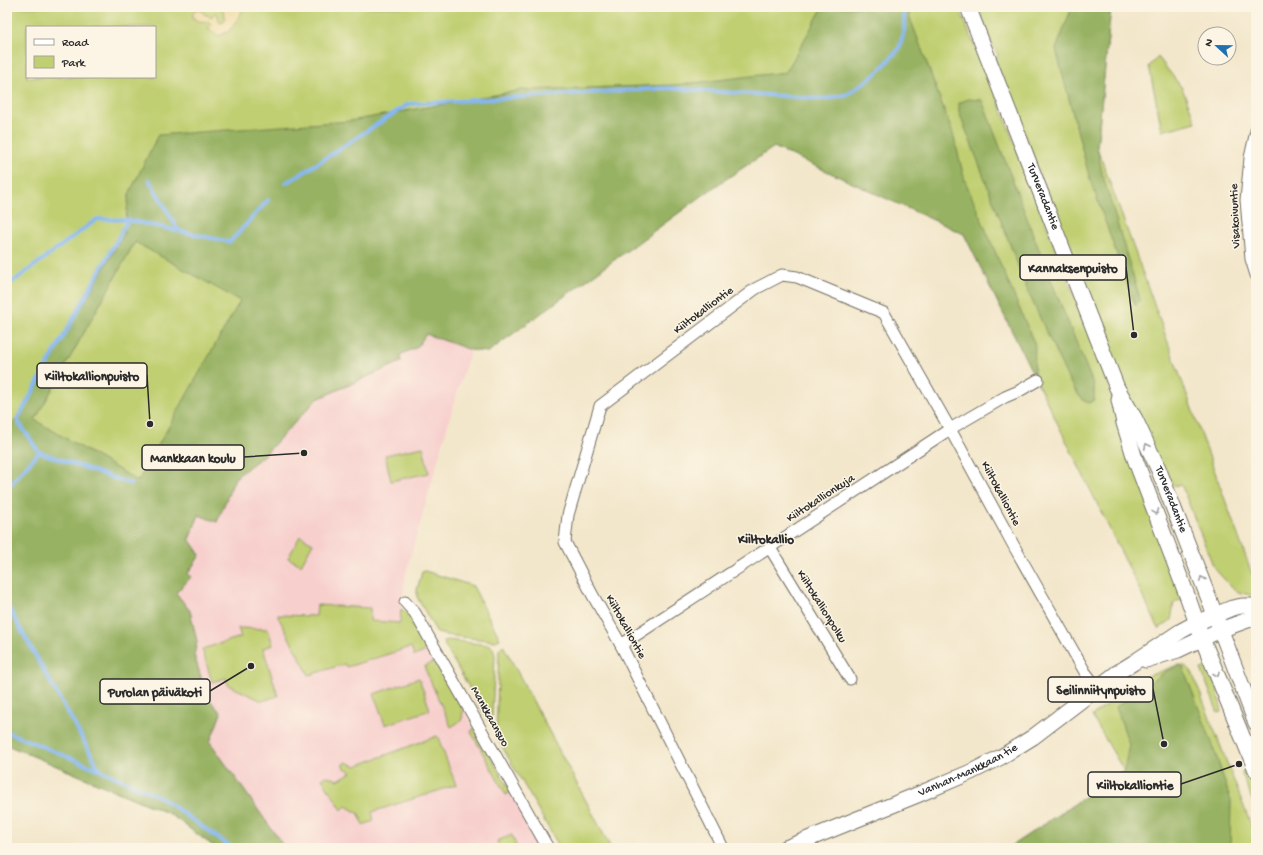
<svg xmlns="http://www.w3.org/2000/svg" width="1263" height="855" viewBox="0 0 1263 855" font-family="'Gochi Hand',sans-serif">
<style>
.built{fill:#f7d0cd}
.green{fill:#c0cf71;stroke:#767d4e;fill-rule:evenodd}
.forest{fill:#98b263;stroke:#626e47;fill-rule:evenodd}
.sand{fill:#eeda9e;stroke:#8c8264}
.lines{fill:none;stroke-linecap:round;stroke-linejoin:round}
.stream{stroke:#86b7f2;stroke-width:4}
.street-casing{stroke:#716d63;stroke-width:13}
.secondary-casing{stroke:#716d63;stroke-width:17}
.street{stroke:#fff;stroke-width:11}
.secondary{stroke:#fff;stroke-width:15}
.oneway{stroke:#a0a0a0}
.labels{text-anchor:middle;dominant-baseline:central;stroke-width:3;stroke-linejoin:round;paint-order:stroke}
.street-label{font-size:12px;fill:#2b2b2b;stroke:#fcf5e5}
.neighbourhood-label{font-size:13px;font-weight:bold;fill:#2b2b2b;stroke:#fcf5e5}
.leader{fill:none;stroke:#2b2b2b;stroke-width:1.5}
.callout-dot{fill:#2b2b2b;stroke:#fcf5e5;stroke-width:1.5}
.callout{fill:#fcf5e5;stroke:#2b2b2b;stroke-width:1.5}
.callout-label{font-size:13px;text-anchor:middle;font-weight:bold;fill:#2b2b2b}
</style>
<rect width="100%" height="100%" fill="#fcf5e5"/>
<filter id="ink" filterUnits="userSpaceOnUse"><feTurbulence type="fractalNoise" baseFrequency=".025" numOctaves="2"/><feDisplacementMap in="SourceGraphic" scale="8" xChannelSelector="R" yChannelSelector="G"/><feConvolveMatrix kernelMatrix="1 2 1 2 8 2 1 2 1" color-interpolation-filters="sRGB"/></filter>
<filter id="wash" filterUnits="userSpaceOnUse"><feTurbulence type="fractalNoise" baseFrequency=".012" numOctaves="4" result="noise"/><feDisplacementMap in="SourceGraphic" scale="16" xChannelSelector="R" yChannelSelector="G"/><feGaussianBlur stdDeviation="0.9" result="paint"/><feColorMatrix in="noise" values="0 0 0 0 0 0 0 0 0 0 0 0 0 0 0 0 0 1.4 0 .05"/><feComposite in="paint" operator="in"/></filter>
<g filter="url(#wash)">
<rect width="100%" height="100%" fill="#f3e7cb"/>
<polygon class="built" points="426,334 471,350 458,389 406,573 401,609 409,614 475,729 538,840 535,842 538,848 285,848 210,742 221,713 207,697 194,655 197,642 176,593 191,577 188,573 200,555 189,539 199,515 217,522 235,478 265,454 317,399 401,362 400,356 417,347"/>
<g class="green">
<path d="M7,7H959L977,52L980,54L1114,398L1184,598L1174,603L1171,620L1159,629L964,234L774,147L717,185L488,352L471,350L426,334L417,347L400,355L401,362L317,399L265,454L235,478L217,522L199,515L189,539L200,555L188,573L191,577L176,593L190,611L197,642L194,655L207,697L221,713L210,742L285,848H216L170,814L7,745ZM27,27H155V77H27Z"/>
<polygon points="978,7 1111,7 1097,147 1256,585 1256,596 1241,593 1234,590 1214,568 1181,484 1174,486 1161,467 1125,392 995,59 998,55 992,45"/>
<polygon points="1158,57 1182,88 1196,122 1162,131 1149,66"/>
<polygon points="423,447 429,473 391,481 385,455"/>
<polygon points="300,536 313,543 301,565 288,558"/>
<polygon points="425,571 473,586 500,639 496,641 445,635 437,633 417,597 417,590 422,572"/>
<polygon points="317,605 370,608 370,621 400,623 401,609 409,614 428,648 424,652 414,656 411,647 347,667 345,664 309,675 277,615 316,616"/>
<polygon points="238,628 268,629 273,645 263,648 278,696 262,701 228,685 226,678 212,682 202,649 241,637"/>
<polygon points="447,640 490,645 493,648 495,655 492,716 489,720 488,720 445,646 444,641"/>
<polygon points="503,645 508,654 611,848 560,848 496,736 499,649"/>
<polygon points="433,662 437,663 463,709 462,720 451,727 425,669 425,666"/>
<path d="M1177,665C1184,665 1187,666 1192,672L1256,838V848H1008L1124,771L1092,716L1143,678Z"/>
<polygon points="1207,667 1217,687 1222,712 1218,713 1201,669"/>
<polygon points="419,678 430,710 385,725 374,694"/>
<polygon points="474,728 511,792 506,795 471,732"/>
<polygon points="437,736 440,739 440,743 456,785 372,812 374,821 363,825 359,814 346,806 342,810 322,779 327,776 338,780 352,772 343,767 343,764 346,762 356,766"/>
<polygon points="1245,770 1256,785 1256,810 1242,774 1242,772"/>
<polygon points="512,835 517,848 499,848 497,841"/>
</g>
<g class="forest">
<path d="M823,7H909V15L953,134L965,181L1035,345L1034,376L964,234L774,147L717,185L488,352L471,350L426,334L417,347L400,355L401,362L317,399L265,454L235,478L217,522L199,515L189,539L200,555L188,573L191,577L176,593L190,611L197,642L194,655L207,697L221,713L210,742L285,848H216L170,814L7,745V434L124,234L129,194L158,135L350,121L522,90L675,85L786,72ZM135,242L240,301L138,481L35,420Z"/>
<polygon points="1072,7 1111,7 1097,147 1102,173 1140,299 1135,306 1089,176 1056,49"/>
<polygon points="968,99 982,100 1044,263 1094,386 1094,400 1089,403 1086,402 1080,397 1069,381 1029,294 959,112 959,103"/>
<polygon points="1182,665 1211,740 1231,801 1230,848 1008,848 1124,771 1129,744 1116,707 1166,671"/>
</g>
<path class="sand" d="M229,7H246C241,10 241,13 238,18C236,23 231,28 228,32L225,33L219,36L208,28L211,25L209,22L198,21L193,18V13L195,10L200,9L205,15H208L211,18L214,13H217L220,23L224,22L225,18L223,10L226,8L229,10L230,9Z"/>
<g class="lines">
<g class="stream">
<polyline points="149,180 179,231"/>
<polyline points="285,183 298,176 408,104 667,88 825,99 848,94 877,73 899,49 904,31 904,7"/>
<polyline points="7,286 97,219 128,220 230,242 268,200"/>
<polyline points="39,452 17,420 128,220"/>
<polyline points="7,488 39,452 131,484"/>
<polyline points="7,605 100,770"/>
<polyline points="7,732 100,770 162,798 232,848"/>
</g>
</g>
</g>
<g filter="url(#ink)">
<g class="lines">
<g class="street-casing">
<g id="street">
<polyline points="1256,131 1250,158 1246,200 1251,259 1256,275"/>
<polyline points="770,548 850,679"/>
<polyline points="405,602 415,613 548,848"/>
<polyline points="621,645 950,429 1005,397 1019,391 1038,380"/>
<polyline points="723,848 621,645 592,594 565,542 568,515 600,406 755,289 782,275 797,277 884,313 950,429 1015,548 1085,672 1097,688"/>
</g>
</g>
<g class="secondary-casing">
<g id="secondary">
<path id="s1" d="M968,7L1117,388L1135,419L1158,468L1209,599L1256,723"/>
<polyline points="1119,400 1124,423 1135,459 1188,598 1202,638 1256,770"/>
<polyline points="1146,660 1178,650 1220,630 1256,617"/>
<path id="s2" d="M786,848L917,795L971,772L1001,757L1033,737L1117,673L1133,663L1181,631L1196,623L1232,608L1242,606H1256"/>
</g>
</g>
<use href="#street" class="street"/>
<use href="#secondary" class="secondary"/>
</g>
<defs><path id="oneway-chevron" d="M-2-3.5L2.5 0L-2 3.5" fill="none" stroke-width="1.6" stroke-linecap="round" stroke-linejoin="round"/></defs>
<g class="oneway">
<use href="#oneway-chevron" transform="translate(1147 446) rotate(-115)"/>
<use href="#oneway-chevron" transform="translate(1156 512) rotate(69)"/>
<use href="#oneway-chevron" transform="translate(1202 579) rotate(-112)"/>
<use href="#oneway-chevron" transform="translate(1217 674) rotate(68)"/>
</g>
</g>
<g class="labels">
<g class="street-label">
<text stroke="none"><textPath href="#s1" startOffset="204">Turveradantie</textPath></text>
<text transform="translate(1236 216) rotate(-92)">Visakoivuntie</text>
<text transform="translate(704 311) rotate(-37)">Kiiltokalliontie</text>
<text transform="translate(1000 494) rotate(62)">Kiiltokalliontie</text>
<text transform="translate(821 499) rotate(-33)">Kiiltokallionkuja</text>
<text stroke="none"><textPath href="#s1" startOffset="533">Turveradantie</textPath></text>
<text transform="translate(821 607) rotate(58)">Kiiltokallionpolku</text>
<text transform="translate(625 627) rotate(61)">Kiiltokalliontie</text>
<text transform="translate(489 717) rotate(61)">Mankkaansuo</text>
<text stroke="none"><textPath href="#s2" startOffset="198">Vanhan-Mankkaan tie</textPath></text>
</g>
<g class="neighbourhood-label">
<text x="766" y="540">Kiiltokallio</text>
</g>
</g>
<path class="leader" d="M1134 335L1126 267M150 424L147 375M304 453L244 457M1164 744L1153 689M251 666L210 691M1239 764L1181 784"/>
<g class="callout-dot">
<circle cx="1134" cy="335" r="4"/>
<circle cx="150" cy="424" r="4"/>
<circle cx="304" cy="453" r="4"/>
<circle cx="1164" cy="744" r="4"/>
<circle cx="251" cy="666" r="4"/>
<circle cx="1239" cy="764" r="4"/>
</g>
<g class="callout">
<rect x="1020" y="255" width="106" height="25" rx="4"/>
<rect x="37" y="363" width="110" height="25" rx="4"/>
<rect x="142" y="445" width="102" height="25" rx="4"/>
<rect x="1048" y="677" width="105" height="25" rx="4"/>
<rect x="100" y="679" width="110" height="25" rx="4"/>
<rect x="1088" y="772" width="93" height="25" rx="4"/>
</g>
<g class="callout-label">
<text x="1073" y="272">Kannaksenpuisto</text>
<text x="92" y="380">Kiiltokallionpuisto</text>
<text x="193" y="462">Mankkaan koulu</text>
<text x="1101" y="694">Seilinniitynpuisto</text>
<text x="155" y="696">Purolan päiväkoti</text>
<text x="1135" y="789">Kiiltokalliontie</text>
</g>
<rect width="1263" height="855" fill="none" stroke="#fcf5e5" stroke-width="24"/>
<rect x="26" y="26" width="130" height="52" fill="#fcf5e5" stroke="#a8a49b"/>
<rect x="34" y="39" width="20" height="6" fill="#ffffff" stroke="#a8a49b"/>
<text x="62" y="46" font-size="12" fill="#2b2b2b">Road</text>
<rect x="34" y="56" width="20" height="12" fill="#c0cf71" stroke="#a8a49b"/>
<text x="62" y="66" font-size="12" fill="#2b2b2b">Park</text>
<g transform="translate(1217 46) rotate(292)"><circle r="19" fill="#fcf5e5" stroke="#a8a49b"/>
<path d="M0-3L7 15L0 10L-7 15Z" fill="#1f6fb2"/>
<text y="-6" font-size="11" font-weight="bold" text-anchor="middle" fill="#2b2b2b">N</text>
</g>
</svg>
